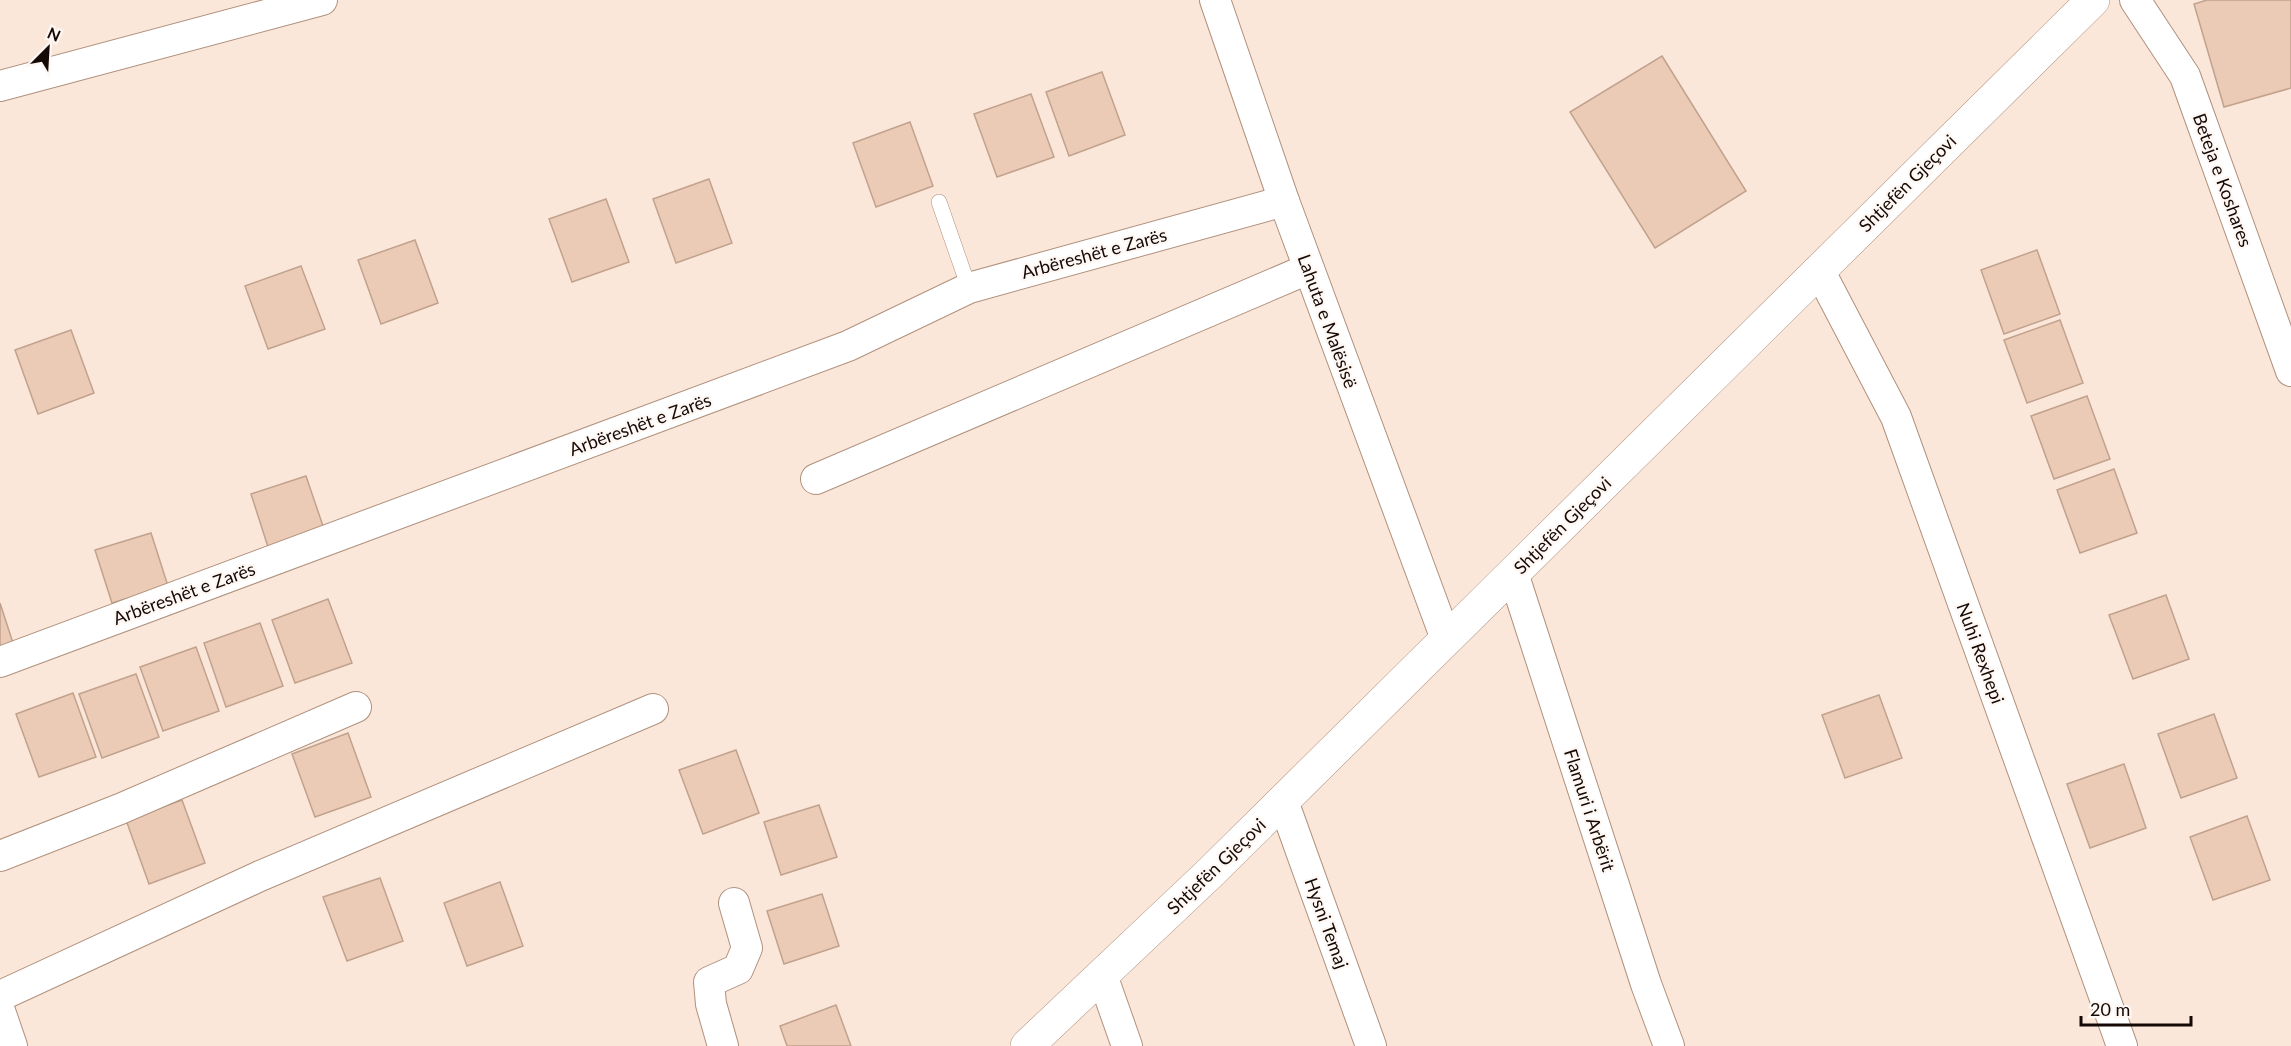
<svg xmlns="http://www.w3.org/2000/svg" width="2291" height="1046" viewBox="0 0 2291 1046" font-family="Lato,sans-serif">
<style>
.building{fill:#eccbb6;stroke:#c1a28d;stroke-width:1.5}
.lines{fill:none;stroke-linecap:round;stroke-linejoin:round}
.lane-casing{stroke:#b0917d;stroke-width:16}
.street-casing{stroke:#b0917d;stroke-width:32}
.secondary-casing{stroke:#b0917d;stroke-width:34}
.lane{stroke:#fff;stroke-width:15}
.street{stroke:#fff;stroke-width:30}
.secondary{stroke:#fff;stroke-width:33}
.labels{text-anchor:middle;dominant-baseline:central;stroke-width:4.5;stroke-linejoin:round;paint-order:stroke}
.street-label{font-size:18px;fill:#140904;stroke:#fef7f3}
</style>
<rect width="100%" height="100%" fill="#fbe7da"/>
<g class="building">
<polygon points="2207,0 2291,0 2291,88 2224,107 2194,4"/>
<polygon points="1662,56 1746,191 1655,248 1570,112"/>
<polygon points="1102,72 1125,135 1069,156 1046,92"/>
<polygon points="1031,94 1054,157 997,177 974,114"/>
<polygon points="910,122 933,186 876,207 853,143"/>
<polygon points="709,179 732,243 676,263 653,199"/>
<polygon points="606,199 629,262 572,282 549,219"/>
<polygon points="415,240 438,303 381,324 358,260"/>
<polygon points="2037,250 2060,314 2004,334 1981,270"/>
<polygon points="301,266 325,329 268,349 245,286"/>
<polygon points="2060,320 2083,383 2027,403 2004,340"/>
<polygon points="71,330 94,393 38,414 15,350"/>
<polygon points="2087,396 2110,459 2054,479 2031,416"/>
<polygon points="2114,469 2137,533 2080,553 2057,490"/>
<polygon points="306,476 324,529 268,547 251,494"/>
<polygon points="151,533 168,586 112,603 95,550"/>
<polygon points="2166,595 2189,659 2133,679 2109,615"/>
<polygon points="328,599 352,663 295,683 272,620"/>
<polygon points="0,603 13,643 0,647"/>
<polygon points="260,623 283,686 226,707 204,643"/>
<polygon points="196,647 219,711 163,731 140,667"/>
<polygon points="136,674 159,737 102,758 79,694"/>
<polygon points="73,693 96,757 39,777 16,714"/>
<polygon points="1879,695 1902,758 1845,778 1822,715"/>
<polygon points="2214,714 2237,778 2181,798 2158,734"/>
<polygon points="348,733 371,797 315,817 292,754"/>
<polygon points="736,750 759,813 703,834 679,770"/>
<polygon points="2124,764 2146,828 2090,848 2067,784"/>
<polygon points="182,800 205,863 149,884 126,820"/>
<polygon points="819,805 837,857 781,875 764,822"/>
<polygon points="2247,816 2270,880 2213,900 2190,837"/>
<polygon points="380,878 403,941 347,961 323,897"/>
<polygon points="500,882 523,946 467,966 444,903"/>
<polygon points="822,894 839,946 784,964 767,911"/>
<polygon points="836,1005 851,1046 787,1046 780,1026"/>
</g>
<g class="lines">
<g class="lane-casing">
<polyline id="lane" points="939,202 969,288"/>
</g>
<g class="street-casing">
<g id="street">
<polyline points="1215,0 1284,201 1446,639"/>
<polyline points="2135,0 2185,76 2291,371"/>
<polyline points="0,86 322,0"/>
<polyline points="1819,270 1896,417 2122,1046"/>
<polyline points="816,479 1308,269"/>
<polyline points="1513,573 1646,984 1669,1046"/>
<polyline points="0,662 848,346 969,288 1284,201"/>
<polyline points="1283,801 1371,1046"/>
<polyline points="0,856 120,809 356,707"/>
<polyline points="1102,975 1127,1046"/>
<polyline points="0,996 260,876 653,709"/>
<polyline points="0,1011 12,1046"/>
<polyline points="723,1046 711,1004 709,982 738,969 747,948 734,903"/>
</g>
</g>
<g class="secondary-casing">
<polyline id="secondary" points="1027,1046 1211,872 2093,0"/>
</g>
<use href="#lane" class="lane"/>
<use href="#street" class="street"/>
<use href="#secondary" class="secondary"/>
</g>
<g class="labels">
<g class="street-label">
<text transform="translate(2223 180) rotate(70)">Beteja e Koshares</text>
<text transform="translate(1907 183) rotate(-45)">Shtjefën Gjeçovi</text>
<text transform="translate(1094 253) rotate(-15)">Arbëreshët e Zarës</text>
<text transform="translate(1328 321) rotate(70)">Lahuta e Malësisë</text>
<text transform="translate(640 424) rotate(-20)">Arbëreshët e Zarës</text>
<text transform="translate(1562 525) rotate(-45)">Shtjefën Gjeçovi</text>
<text transform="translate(184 593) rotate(-20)">Arbëreshët e Zarës</text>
<text transform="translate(1981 653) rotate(70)">Nuhi Rexhepi</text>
<text transform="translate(1590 810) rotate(72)">Flamuri i Arbërit</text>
<text transform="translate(1216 866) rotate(-44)">Shtjefën Gjeçovi</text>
<text transform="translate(1327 923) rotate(70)">Hysni Temaj</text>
</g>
</g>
<g transform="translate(48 48) rotate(24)" stroke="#fef7f3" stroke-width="4.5" paint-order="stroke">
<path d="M0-4.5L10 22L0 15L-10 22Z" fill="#140904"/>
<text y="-9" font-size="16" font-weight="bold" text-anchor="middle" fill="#140904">N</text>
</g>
<path d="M2081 1016v9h110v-9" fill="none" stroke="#140904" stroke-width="3"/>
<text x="2090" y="1016" font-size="18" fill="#140904" stroke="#fef7f3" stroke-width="4.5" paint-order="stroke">20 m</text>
</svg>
